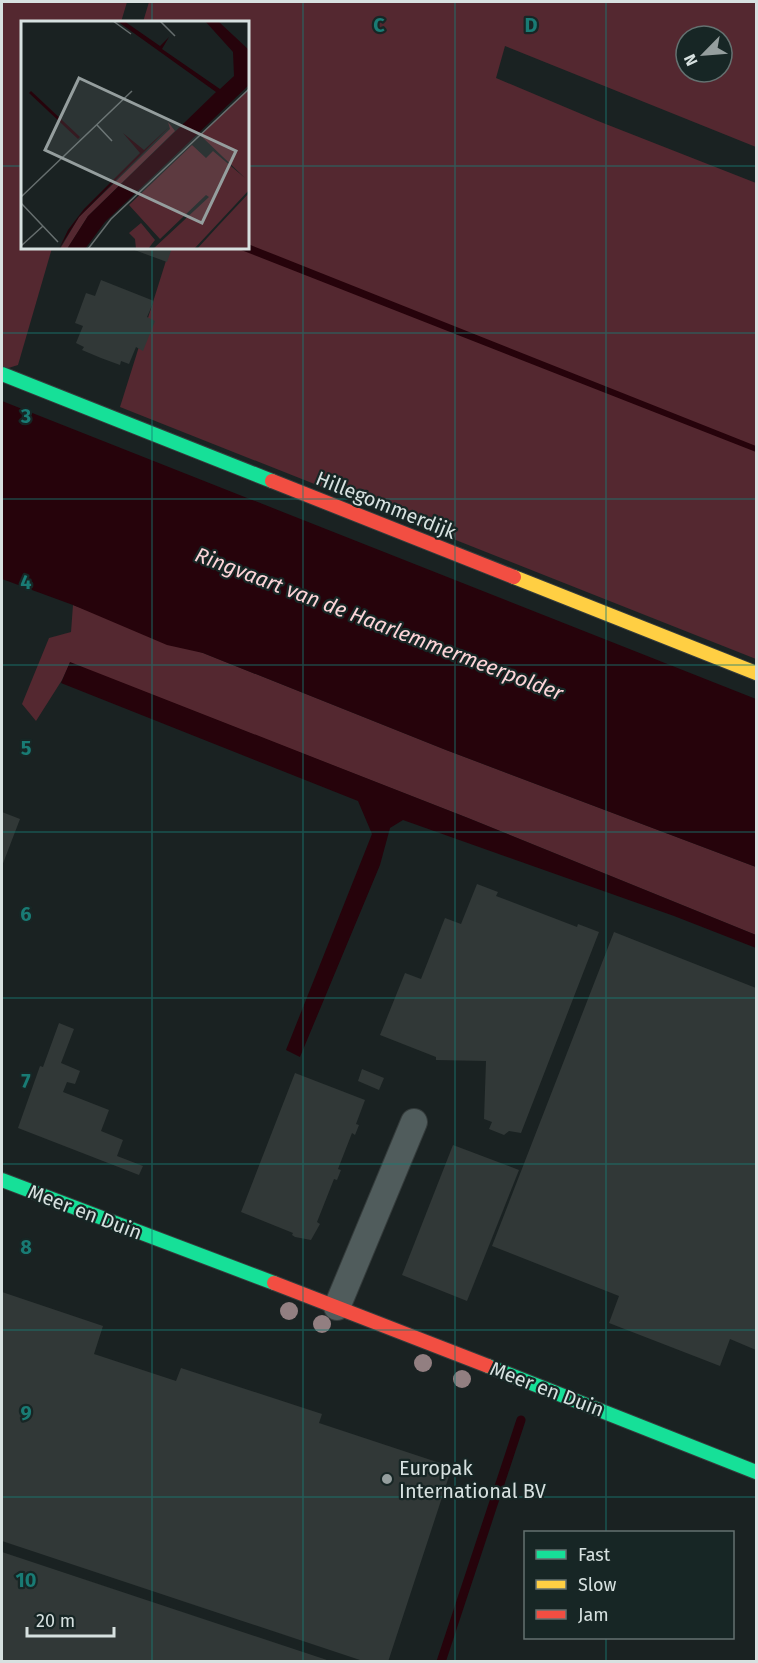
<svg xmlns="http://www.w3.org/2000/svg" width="758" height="1663" viewBox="0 0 758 1663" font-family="'Fira Sans',sans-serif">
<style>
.green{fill:#542830;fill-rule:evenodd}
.water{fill:#26030b}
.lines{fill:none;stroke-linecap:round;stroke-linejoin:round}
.stream{stroke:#26030b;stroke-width:9}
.building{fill:#313837}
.street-casing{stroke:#353c3c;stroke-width:28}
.fast-casing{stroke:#353c3c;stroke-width:16}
.slow-casing{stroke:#353c3c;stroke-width:16}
.jam-casing{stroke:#353c3c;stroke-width:16}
.street{stroke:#505c5c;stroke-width:26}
.fast{stroke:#16e098;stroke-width:14}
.slow{stroke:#ffcf43;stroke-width:14}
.jam{stroke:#f24e42;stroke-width:14}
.tree{fill:#927f81}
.grid{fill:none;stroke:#197b74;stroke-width:1.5;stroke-opacity:0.55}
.poi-dot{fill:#959e9e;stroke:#172625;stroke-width:2}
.labels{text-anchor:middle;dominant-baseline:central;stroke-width:4.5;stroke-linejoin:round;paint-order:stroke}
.street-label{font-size:20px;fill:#d7e1e0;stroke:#172625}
.poi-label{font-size:20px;fill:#d7e1e0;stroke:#172625;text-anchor:start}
.water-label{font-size:21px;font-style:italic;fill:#fdd4d8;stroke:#172625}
.inset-river{fill:none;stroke:#26030b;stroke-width:3}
.inset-road{fill:none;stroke:#666e6e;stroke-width:1.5}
.view{fill:#959e9e;fill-opacity:0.15;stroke:#959e9e;stroke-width:3}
.inset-edge{fill:none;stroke:#d7e1e0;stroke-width:3}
.grid-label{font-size:20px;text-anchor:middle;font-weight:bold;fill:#197b74;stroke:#172625;stroke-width:4.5;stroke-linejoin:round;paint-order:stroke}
</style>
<rect width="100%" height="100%" fill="#1a2222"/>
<g class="green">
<polygon points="2,2 127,2 121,22 22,22 22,248 52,248 18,365 2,370"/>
<path d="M149,2H756V147L505,46L496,78L598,121L756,183V659L120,407L170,248H248V22H143ZM686,36H722V72H686Z"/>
<polygon points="73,605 203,653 446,750 756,867 756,935 468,818 70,663 62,680 36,721 22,704 49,638 71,632"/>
</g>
<g class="water">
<polygon points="248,244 756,446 756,452 236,248 248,248"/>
<polygon points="2,401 756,699 756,867 446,750 203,653 167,645 73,605 2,579"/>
<polygon points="70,662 468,818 756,935 756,948 674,916 403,820 390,828 380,865 300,1057 286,1050 372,834 358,801 61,683"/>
</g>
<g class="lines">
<polyline class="stream" points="441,1662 521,1420"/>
</g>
<g class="building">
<polygon points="129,248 172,248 167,262"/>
<polygon points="101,280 154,301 147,317 155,321 143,351 136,347 129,364 121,361 120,365 101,358 82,350 84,347 76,343 83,326 75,323 86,293 95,296"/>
<polygon points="2,812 20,819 2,866"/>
<polygon points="477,884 498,892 496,896 577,927 578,924 599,932 521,1133 509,1131 504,1135 489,1129 492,1122 484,1119 486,1061 436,1060 436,1057 380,1035 405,973 421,979 445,918 461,924"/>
<polygon points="614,932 756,988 756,1350 730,1339 720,1366 609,1323 619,1296 492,1246"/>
<polygon points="59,1023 74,1029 61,1063 80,1071 75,1084 67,1082 63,1092 109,1110 101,1131 123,1140 117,1156 143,1166 139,1175 18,1128 40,1066 43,1067"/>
<polygon points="362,1069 384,1078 379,1090 358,1081"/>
<polygon points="295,1073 365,1100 356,1124 359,1125 355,1135 352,1133 338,1169 341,1170 337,1180 334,1179 317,1222 320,1224 311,1240 295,1237 292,1235 293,1233 241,1212"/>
<polygon points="453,1145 519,1170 467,1301 402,1275"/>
<polygon points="2,1292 103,1326 94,1354 176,1381 181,1368 322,1414 319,1423 452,1467 388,1662 366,1662 2,1541"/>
<polygon points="2,1552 330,1661 330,1662 2,1662"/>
</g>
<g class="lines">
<g class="street-casing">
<polyline id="street" points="337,1307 414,1122"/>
</g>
<g class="fast-casing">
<g id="fast">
<polyline points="2,374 272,481"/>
<polyline points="2,1180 274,1283"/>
<polyline points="488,1366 756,1472"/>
</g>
</g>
<g class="slow-casing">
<polyline id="slow" points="514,577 756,673"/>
</g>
<g class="jam-casing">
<g id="jam">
<polyline points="272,481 514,577"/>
<polyline points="274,1283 488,1366"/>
</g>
</g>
<use href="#street" class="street"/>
<use href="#fast" class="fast"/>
<use href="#slow" class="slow"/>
<use href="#jam" class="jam"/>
</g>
<g class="tree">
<circle cx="289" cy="1311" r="9"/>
<circle cx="322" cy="1324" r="9"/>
<circle cx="423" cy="1363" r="9"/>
<circle cx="462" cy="1379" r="9"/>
</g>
<path class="grid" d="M152,2V22M303,2V1662M455,2V1662M606,2V1532M2,166H22M248,166H756M152,248V1662M2,333H756M2,499H756M2,665H756M2,832H756M2,998H756M2,1164H756M2,1330H756M2,1497H756M606,1638V1662"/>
<circle class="poi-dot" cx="387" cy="1479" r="6"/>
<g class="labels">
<g class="street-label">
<text transform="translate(386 505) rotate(22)">Hillegommerdijk</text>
<text transform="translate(85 1212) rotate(21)">Meer en Duin</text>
<text transform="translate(547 1389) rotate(21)">Meer en Duin</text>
</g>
<g class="poi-label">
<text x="399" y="1468">Europak<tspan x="399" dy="23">International BV</tspan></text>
</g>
<g class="water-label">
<text transform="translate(379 624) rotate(21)">Ringvaart van de Haarlemmermeerpolder</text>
</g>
</g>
<g transform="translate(21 21)">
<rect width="228" height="228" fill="#1a2222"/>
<path d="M228,68V169L173,228H132L188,176L185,174L139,218L108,184L171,124L185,137L192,130L224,157L179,114ZM147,101L154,110L67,195L46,228H39L58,196L149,108ZM228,172V228H176L198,204ZM120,202L134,219L127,228H115L114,218L108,212Z" fill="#542830"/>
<path d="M96,0H103L139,25L148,16L141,28L199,68L213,55L212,31L184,0H197L228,29V64L84,201L64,228H46L67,195L195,71ZM148,106L58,196L38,228L47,209L63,188L119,132L102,112L123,129Z" fill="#26030b"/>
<path class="inset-river" d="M9,71L58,117"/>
<path class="inset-road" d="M92,0L110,13M139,0L154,15M76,104L91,120M0,176L111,70M0,182L37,221M0,225L22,205M67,228L90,198L228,68"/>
<path class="view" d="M58,57L215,130L181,202L24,129Z"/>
<rect width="228" height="228" class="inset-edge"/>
</g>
<g class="grid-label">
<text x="379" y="32">C</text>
<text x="531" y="32">D</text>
<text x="26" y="423">3</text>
<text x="26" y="589">4</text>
<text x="26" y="755">5</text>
<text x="26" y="921">6</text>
<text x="26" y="1088">7</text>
<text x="26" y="1254">8</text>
<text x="26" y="1420">9</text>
<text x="26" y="1587">10</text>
</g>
<rect width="758" height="1663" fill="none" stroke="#d7e1e0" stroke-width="6"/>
<rect x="524" y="1531" width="210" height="108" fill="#172625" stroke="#647170" stroke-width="1.5"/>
<rect x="536" y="1550" width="30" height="9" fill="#16e098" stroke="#647170" stroke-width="1.5"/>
<text x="578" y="1561" font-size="18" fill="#d7e1e0">Fast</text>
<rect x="536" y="1580" width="30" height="9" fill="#ffcf43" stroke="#647170" stroke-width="1.5"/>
<text x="578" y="1591" font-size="18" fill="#d7e1e0">Slow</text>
<rect x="536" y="1610" width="30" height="9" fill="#f24e42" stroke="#647170" stroke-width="1.5"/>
<text x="578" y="1621" font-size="18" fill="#d7e1e0">Jam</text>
<g transform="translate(704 54) rotate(245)"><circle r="28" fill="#172625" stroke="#647170" stroke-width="1.5"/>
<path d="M0-4.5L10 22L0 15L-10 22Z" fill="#959e9e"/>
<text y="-9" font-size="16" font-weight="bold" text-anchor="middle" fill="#d7e1e0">N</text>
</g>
<path d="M27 1627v9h87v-9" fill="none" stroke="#d7e1e0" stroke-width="3"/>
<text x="36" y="1627" font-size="18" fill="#d7e1e0" stroke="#172625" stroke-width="4.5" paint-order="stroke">20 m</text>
</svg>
